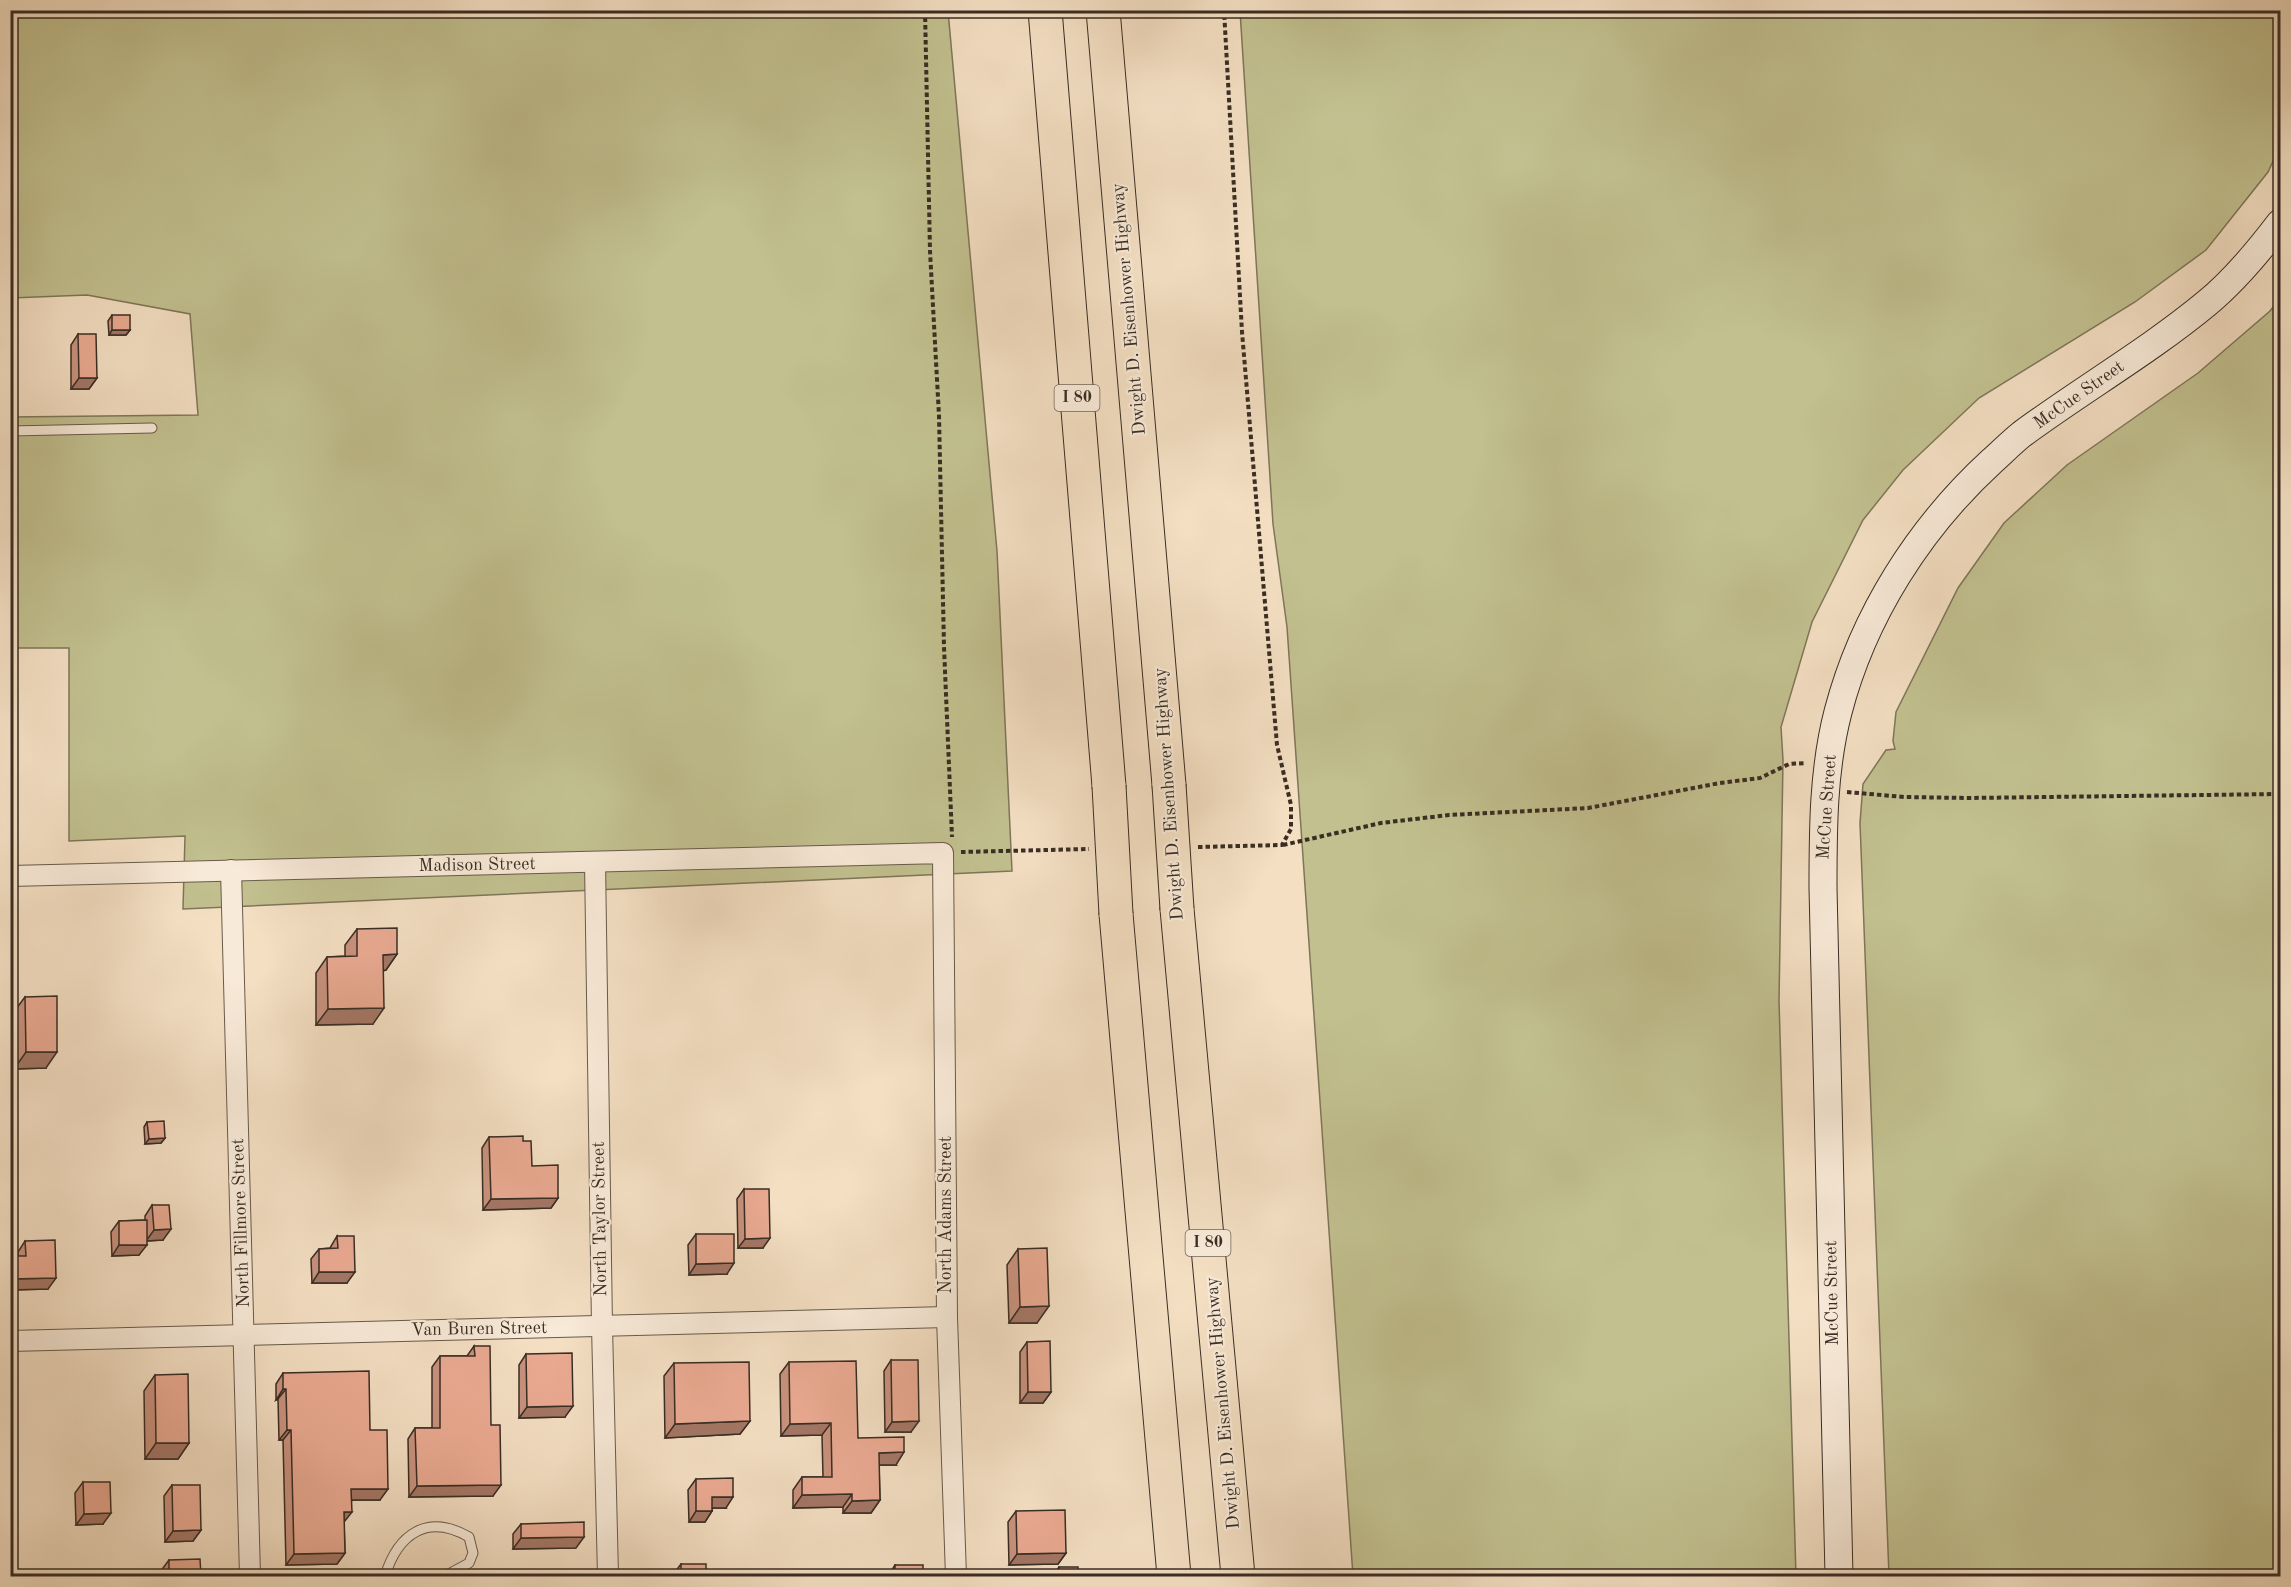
<svg xmlns="http://www.w3.org/2000/svg" width="2291" height="1587" viewBox="0 0 2291 1587" font-family="'Old Standard TT',serif">
<style>
.green{fill:#c2c08f;stroke:#7e765a;stroke-width:1.5}
.lines{fill:none;stroke-linecap:round;stroke-linejoin:round}
.service-casing{stroke:#685a4c;stroke-width:11}
.minor-casing{stroke:#685a4c;stroke-width:22}
.secondary-casing{stroke:#392d24;stroke-width:29}
.motorway-casing{stroke:#392d24;stroke-width:35}
.path{stroke:#392d24;stroke-width:4;stroke-dasharray:4.5 3;stroke-linecap:butt}
.service{stroke:#f8ead8;stroke-width:9}
.minor{stroke:#f8ead8;stroke-width:20}
.secondary{stroke:#f8ead8;stroke-width:27}
.motorway{stroke:#f4dfc3;stroke-width:33}
.motorway-bridge-casing{stroke:#392d24;stroke-width:35;stroke-linecap:butt}
.motorway-bridge{stroke:#f4dfc3;stroke-width:33}
.wall{fill:#c9927e;stroke:#392d24;stroke-width:1.5}
.shaded-wall{fill:#a47766;stroke:#392d24;stroke-width:1.5}
.building{fill:#eaaa92;stroke:#392d24;stroke-width:1.5}
.labels{text-anchor:middle;dominant-baseline:central;stroke-width:4.5;stroke-linejoin:round;paint-order:stroke}
.shield{fill:#f8ead8;stroke:#72665a;stroke-width:1.5}
.shield-label{font-size:16px;font-weight:bold;fill:#392d24}
.street-label{font-size:18px;fill:#392d24;stroke:#f8ead8}
</style>
<rect width="100%" height="100%" fill="#f4dfc3"/>
<filter id="stains"><feTurbulence type="fractalNoise" baseFrequency=".00333" numOctaves="4"/><feColorMatrix values="0 0 0 0 .2 0 0 0 0 .09 0 0 0 0 .02 0 0 0 .5 -.17"/></filter>
<radialGradient id="worn" r=".72"><stop offset=".6" stop-color="#630" stop-opacity="0"/><stop offset="1" stop-color="#630" stop-opacity=".3"/></radialGradient>
<g class="green">
<polygon points="11,11 948,11 997,551 1012,871 183,909 185,836 69,841 69,648 11,648 10,417 198,415 190,314 87,295 11,298"/>
<polygon points="1240,11 2280,11 2280,146 2268,172 2206,250 2135,302 1979,398 1903,470 1863,520 1812,622 1781,727 1783,760 1779,1001 1796,1576 1353,1576 1287,627 1273,524"/>
<polygon points="2280,298 2280,1576 1889,1576 1860,823 1863,784 1886,750 1895,749 1893,741 1896,712 1958,588 2004,523 2067,465 2198,373 2270,311"/>
</g>
<g class="lines">
<g class="service-casing">
<g id="service">
<polyline points="10,431 152,428"/>
<path d="M385,1576C398,1534 427,1513 469,1537L473,1553L469,1563L445,1576"/>
</g>
</g>
<g class="minor-casing">
<g id="minor">
<polyline points="595,862 602,1326 608,1576"/>
<polyline points="231,870 250,1576"/>
<polyline points="10,876 943,853 947,1317 956,1576"/>
<polyline points="10,1341 947,1317"/>
</g>
</g>
<g class="secondary-casing">
<path id="secondary" d="M1839,1576L1823,888C1823,829 1823,770 1838,712C1863,616 1919,528 1992,461C2002,452 2012,442 2022,434C2083,389 2149,351 2207,303C2235,280 2258,252 2280,223"/>
</g>
<g class="motorway-casing">
<g id="motorway">
<polyline points="1045,10 1109,786"/>
<polyline points="1103,10 1169,785"/>
<polyline points="1177,909 1238,1576"/>
<polyline points="1116,914 1174,1576"/>
</g>
</g>
<g class="path">
<polyline points="925,10 930,251 939,416 944,647 952,837"/>
<polyline points="1847,792 1904,797 1968,798 2280,794"/>
<polyline points="1283,845 1381,823 1449,815 1588,808 1720,783 1760,778 1789,764 1806,763"/>
<polyline points="1198,847 1282,845 1291,829 1291,805 1277,745 1242,332 1224,10"/>
<polyline points="961,852 1089,849"/>
</g>
<use href="#service" class="service"/>
<use href="#minor" class="minor"/>
<use href="#secondary" class="secondary"/>
<use href="#motorway" class="motorway"/>
<g class="motorway-bridge-casing">
<g id="motorway-bridge">
<polyline points="1169,785 1177,909"/>
<polyline points="1109,786 1116,914"/>
</g>
</g>
<use href="#motorway-bridge" class="motorway-bridge"/>
</g>
<g class="wall">
<polygon points="112,315 130,330 126,335 109,335 108,321"/>
<polygon points="78,334 97,378 89,389 71,389 71,345"/>
<polygon points="357,929 397,954 386,970 383,971 373,1024 316,1025 316,973 327,957 345,956 345,945"/>
<polygon points="25,997 46,1068 14,1069 13,1013"/>
<polygon points="147,1122 165,1138 161,1143 145,1144 144,1127"/>
<polygon points="489,1137 523,1141 532,1166 558,1198 551,1208 483,1210 482,1148"/>
<polygon points="744,1189 763,1248 738,1248 737,1199"/>
<polygon points="152,1205 163,1240 147,1241 139,1255 112,1256 111,1232 119,1221 145,1220 145,1216"/>
<polygon points="696,1234 727,1274 689,1275 688,1245"/>
<polygon points="337,1236 347,1283 312,1283 311,1259 319,1249 330,1248"/>
<polygon points="25,1241 48,1289 10,1290 10,1256 18,1256 18,1252"/>
<polygon points="1018,1249 1037,1323 1009,1323 1007,1265"/>
<polygon points="1027,1342 1051,1392 1043,1403 1020,1403 1020,1352"/>
<polygon points="474,1346 493,1496 409,1497 408,1439 415,1428 432,1428 432,1367 440,1356 467,1356"/>
<polygon points="526,1354 565,1417 519,1418 519,1365"/>
<polygon points="891,1360 911,1432 885,1432 884,1371"/>
<polygon points="789,1362 858,1438 896,1465 879,1465 880,1500 871,1513 843,1513 843,1507 793,1508 793,1490 802,1477 823,1477 822,1435 781,1436 780,1374"/>
<polygon points="674,1363 750,1421 740,1434 665,1438 664,1376"/>
<polygon points="283,1373 370,1430 380,1500 352,1500 344,1522 345,1553 337,1564 286,1565 283,1440 279,1440 278,1399 276,1400 276,1384"/>
<polygon points="155,1375 189,1443 178,1459 145,1459 144,1391"/>
<polygon points="696,1479 726,1508 712,1508 712,1511 705,1522 689,1522 688,1490"/>
<polygon points="83,1482 103,1524 76,1525 75,1493"/>
<polygon points="172,1485 201,1530 193,1541 165,1542 164,1496"/>
<polygon points="1016,1511 1066,1553 1058,1564 1009,1565 1008,1522"/>
<polygon points="521,1524 576,1548 513,1549 513,1534"/>
<polygon points="169,1560 201,1576 157,1576"/>
<polygon points="681,1564 706,1576 672,1576"/>
<polygon points="895,1565 923,1576 888,1576"/>
<polygon points="1059,1567 1078,1576 1053,1576"/>
</g>
<g class="shaded-wall">
<polygon points="112,330 130,330 126,335 109,335"/>
<polygon points="79,378 97,378 89,389 71,389"/>
<polygon points="397,954 386,970 371,971 383,955"/>
<polygon points="384,1008 373,1024 316,1025 328,1009"/>
<polygon points="26,1052 57,1052 46,1068 14,1069"/>
<polygon points="165,1138 161,1143 145,1144 149,1139"/>
<polygon points="558,1198 551,1208 483,1210 491,1199"/>
<polygon points="171,1229 163,1240 146,1241 154,1230"/>
<polygon points="770,1238 763,1248 738,1248 745,1239"/>
<polygon points="119,1245 147,1245 139,1255 112,1256"/>
<polygon points="734,1263 727,1274 689,1275 696,1264"/>
<polygon points="319,1272 355,1272 347,1283 312,1283"/>
<polygon points="56,1278 48,1289 10,1290 10,1279"/>
<polygon points="1049,1306 1037,1323 1009,1323 1020,1307"/>
<polygon points="283,1389 286,1389 278,1399 276,1400"/>
<polygon points="1028,1392 1051,1392 1043,1403 1020,1403"/>
<polygon points="573,1406 565,1417 519,1418 527,1407"/>
<polygon points="750,1421 740,1434 665,1438 675,1424"/>
<polygon points="919,1421 911,1432 885,1432 892,1422"/>
<polygon points="831,1423 822,1435 781,1436 790,1424"/>
<polygon points="287,1430 291,1430 283,1440 279,1440"/>
<polygon points="156,1443 189,1443 178,1459 145,1459"/>
<polygon points="904,1452 896,1465 870,1465 879,1453"/>
<polygon points="501,1485 493,1496 409,1497 417,1486"/>
<polygon points="351,1489 388,1489 380,1500 344,1500"/>
<polygon points="852,1494 843,1507 793,1508 802,1495"/>
<polygon points="712,1497 733,1497 726,1508 704,1508"/>
<polygon points="880,1500 871,1513 843,1513 852,1501"/>
<polygon points="696,1511 712,1511 705,1522 689,1522"/>
<polygon points="344,1512 352,1512 344,1522"/>
<polygon points="111,1513 103,1524 76,1525 84,1514"/>
<polygon points="201,1530 193,1541 165,1542 173,1531"/>
<polygon points="584,1537 576,1548 513,1549 521,1538"/>
<polygon points="345,1553 337,1564 286,1565 294,1554"/>
<polygon points="1066,1553 1058,1564 1009,1565 1017,1554"/>
</g>
<g class="building">
<rect x="112" y="315" width="18" height="15"/>
<polygon points="78,334 96,334 97,378 79,378"/>
<rect x="10" y="341" width="2" height="20"/>
<polygon points="397,928 397,954 383,955 384,1008 328,1009 327,957 357,956 357,929"/>
<polygon points="57,996 57,1052 26,1052 25,997"/>
<polygon points="164,1121 165,1138 149,1139 147,1122"/>
<polygon points="523,1136 523,1141 531,1141 532,1166 558,1165 558,1198 491,1199 489,1137"/>
<polygon points="744,1189 769,1189 770,1238 745,1239"/>
<polygon points="152,1205 169,1205 171,1229 154,1230"/>
<polygon points="147,1220 147,1245 119,1245 119,1221"/>
<polygon points="696,1234 734,1234 734,1263 696,1264"/>
<polygon points="337,1236 354,1236 355,1272 319,1272 319,1249 338,1248"/>
<polygon points="55,1240 56,1278 10,1279 10,1256 26,1256 25,1241"/>
<polygon points="1047,1248 1049,1306 1020,1307 1018,1249"/>
<polygon points="1050,1341 1051,1392 1028,1392 1027,1342"/>
<polygon points="474,1346 490,1346 491,1425 500,1425 501,1485 417,1486 415,1428 440,1428 440,1356 475,1356"/>
<polygon points="572,1353 573,1406 527,1407 526,1354"/>
<polygon points="891,1360 918,1360 919,1421 892,1422"/>
<polygon points="856,1361 858,1438 904,1437 904,1452 879,1453 880,1500 852,1501 852,1494 802,1495 802,1477 832,1477 831,1423 790,1424 789,1362"/>
<polygon points="749,1362 750,1421 675,1424 674,1363"/>
<polygon points="369,1371 370,1430 387,1430 388,1489 351,1489 352,1512 344,1512 345,1553 294,1554 291,1430 287,1430 286,1389 283,1389 283,1373"/>
<polygon points="188,1374 189,1443 156,1443 155,1375"/>
<polygon points="733,1478 733,1497 712,1497 712,1511 696,1511 696,1479"/>
<polygon points="83,1482 110,1482 111,1513 84,1514"/>
<polygon points="172,1485 200,1485 201,1530 173,1531"/>
<polygon points="1065,1510 1066,1553 1017,1554 1016,1511"/>
<polygon points="584,1522 584,1537 521,1538 521,1524"/>
<polygon points="200,1559 201,1576 169,1576 169,1560"/>
<rect x="681" y="1564" width="25" height="12"/>
<rect x="895" y="1565" width="28" height="11"/>
<rect x="1059" y="1567" width="19" height="9"/>
<polygon points="571,1570 571,1576 536,1576 535,1571"/>
</g>
<g class="labels">
<g class="shield">
<rect x="1054.5" y="385" width="45" height="26" rx="4.5"/>
<rect x="1185.5" y="1230" width="45" height="26" rx="4.5"/>
</g>
<g class="shield-label">
<text x="1077" y="398">I 80</text>
<text x="1208" y="1243">I 80</text>
</g>
<g class="street-label">
<text transform="translate(1129 309) rotate(-95)">Dwight D. Eisenhower Highway</text>
<text transform="translate(2079 395) rotate(-35)">McCue Street</text>
<text transform="translate(1169 794) rotate(-94)">Dwight D. Eisenhower Highway</text>
<text transform="translate(1827 807) rotate(-86)">McCue Street</text>
<text transform="translate(477 865) rotate(-1)">Madison Street</text>
<text transform="translate(946 1215) rotate(-90)">North Adams Street</text>
<text transform="translate(600 1219) rotate(-91)">North Taylor Street</text>
<text transform="translate(241 1223) rotate(-92)">North Fillmore Street</text>
<text transform="translate(1832 1293) rotate(-91)">McCue Street</text>
<text transform="translate(479 1329) rotate(-1)">Van Buren Street</text>
<text transform="translate(1223 1403) rotate(-95)">Dwight D. Eisenhower Highway</text>
</g>
</g>
<rect width="2291" height="1587" fill="none" stroke="#f4dfc3" stroke-width="36"/>
<rect x="12" y="12" width="2267" height="1563" fill="none" stroke="#392d24" stroke-width="3"/>
<rect x="18" y="18" width="2255" height="1551" fill="none" stroke="#392d24" stroke-width="1.5"/>
<rect width="100%" height="100%" filter="url(#stains)"/>
<rect width="100%" height="100%" fill="url(#worn)"/>
</svg>
